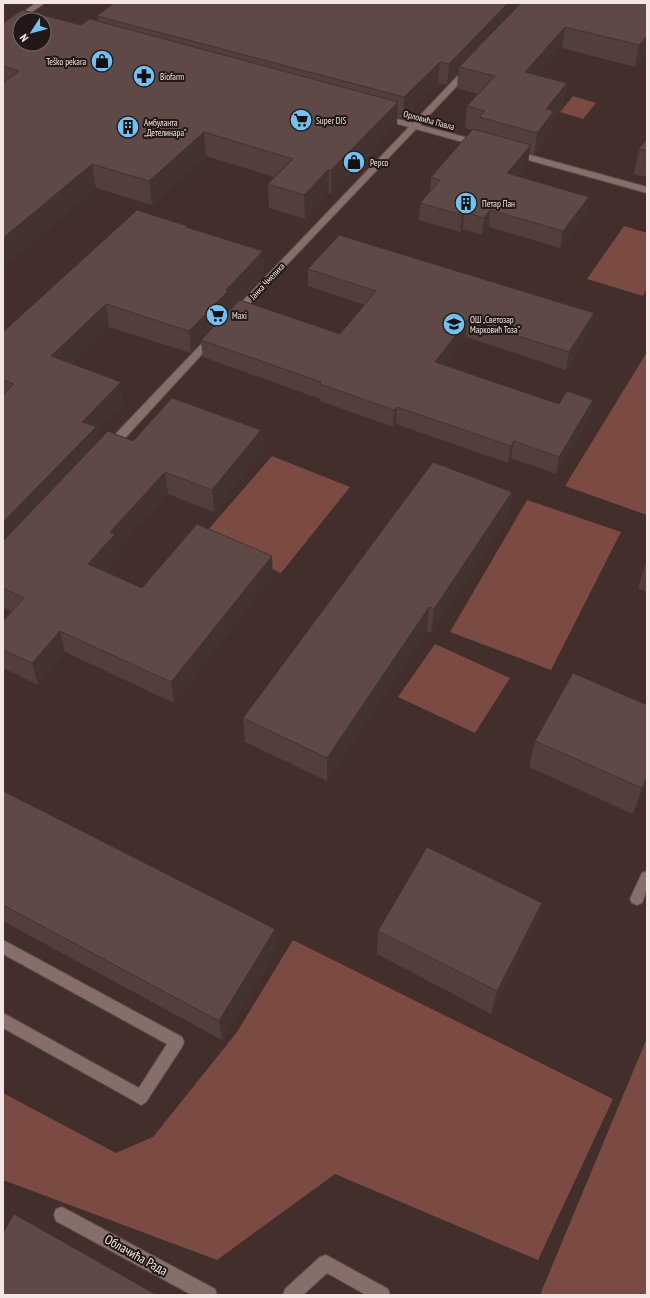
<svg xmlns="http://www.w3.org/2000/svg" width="650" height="1298" viewBox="0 0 650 1298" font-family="'PT Sans Narrow',sans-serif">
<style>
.green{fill:#7b4a43}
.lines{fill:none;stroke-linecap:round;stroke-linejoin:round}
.service-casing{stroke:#5d4c49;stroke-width:2}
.minor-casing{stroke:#5d4c49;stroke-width:2}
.service{fill:#866e6b;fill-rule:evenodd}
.minor{fill:#866e6b;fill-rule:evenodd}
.wall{fill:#523f3c}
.shaded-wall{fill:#423331}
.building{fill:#5f4946;stroke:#423331;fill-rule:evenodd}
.labels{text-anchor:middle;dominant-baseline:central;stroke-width:4;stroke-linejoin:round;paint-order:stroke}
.far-poi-label{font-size:9px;fill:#f3e6e4;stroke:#221917;text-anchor:start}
.far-street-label{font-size:9px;fill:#f3e6e4;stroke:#221917}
.near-street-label{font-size:13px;fill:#f3e6e4;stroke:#221917}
</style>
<rect width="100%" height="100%" fill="#422e2b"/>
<g class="green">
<polygon points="573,96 596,103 583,119 560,112"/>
<polygon points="624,226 647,233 647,289 643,296 587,279"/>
<polygon points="647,352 647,515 565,486"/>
<polygon points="272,456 350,487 281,573 201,538"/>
<polygon points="527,500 621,532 551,670 450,632"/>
<polygon points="435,644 510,678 475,733 398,697"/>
<polygon points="293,940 613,1099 538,1260 335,1174 217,1260 3,1180 3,1093 116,1153 153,1137 237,1032"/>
<polygon points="647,1038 647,1295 540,1295"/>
</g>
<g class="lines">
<g class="service-casing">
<g id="service">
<polygon points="3,940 182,1037 184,1042 182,1047 146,1102 141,1105 136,1102 133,1097 167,1044 3,954"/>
<polygon points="62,1207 215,1289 217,1295 192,1295 56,1221 54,1215 56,1209"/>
<polygon points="326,1255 388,1289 390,1295 366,1295 327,1273 303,1295 283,1295 285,1289 320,1257"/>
</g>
</g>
<g class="minor-casing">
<g id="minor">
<polygon points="36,3 45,3 3,31 3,26"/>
<polygon points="466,67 472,67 473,69 420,125 483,142 484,144 483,146 477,146 416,129 239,315 233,315 231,313 233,311 409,127 379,119 379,115 382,115 413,123"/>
<polygon points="510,151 516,151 647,187 647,193 510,155 509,153"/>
<polygon points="212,335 215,336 217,338 215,340 114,450 106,450 105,447 106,444 209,336"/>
<path d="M647,871C647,883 647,892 642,903L637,905L632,903L630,899L642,873Z"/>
<polygon points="3,1013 146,1092 149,1097 146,1102 141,1105 136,1102 3,1028"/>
</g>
</g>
<use href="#service" class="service"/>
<use href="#minor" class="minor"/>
</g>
<g class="wall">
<polygon points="647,3 647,52 635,67 562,48 538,75 564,105 553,118 551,133 534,155 529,153 528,162 517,176 589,197 586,214 560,248 489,227 482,235 463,229 460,232 419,220 420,203 430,192 431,177 473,130 465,128 467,106 478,94 457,88 458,74 447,85 438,83 403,119 397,117 397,125 331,194 329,193 305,219 269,208 268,184 274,177 206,156 152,205 96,188 3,267 3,23 81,25 98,21 97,16"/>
<polygon points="647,139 647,177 634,174 639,149"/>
<polygon points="187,226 188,228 263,251 264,273 230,311 340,334 365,305 308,286 308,269 594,313 591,331 566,370 466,337 444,365 559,404 593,400 590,417 556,474 511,458 508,463 396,424 393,427 320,401 320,399 203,357 201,343 191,353 109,327 71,364 124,404 97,433 99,441 133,441 261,430 263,452 214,512 168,494 118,550 119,556 105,572 142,588 273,577 174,703 65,652 38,685 3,668 3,621 12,612 3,607 3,332"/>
<polygon points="512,492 508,517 431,633 427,631 327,781 245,742 243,718"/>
<polygon points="647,559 647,592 638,588"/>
<polygon points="535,741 647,784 633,814 529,767"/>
<polygon points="3,791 277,950 222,1040 3,921"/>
<polygon points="542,903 535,927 491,1014 377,954 378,931"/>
</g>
<g class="shaded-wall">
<polygon points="508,3 526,3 459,67 458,74 447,85 449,64"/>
<polygon points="565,27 562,48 522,94 525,72"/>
<polygon points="647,36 647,52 635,67 639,45"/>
<polygon points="440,62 438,83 403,119 404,97"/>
<polygon points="567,83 564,105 553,118 551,133 534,155 537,133 546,109"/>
<polygon points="398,102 397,125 331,194 331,170"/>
<polygon points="204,132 206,156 152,205 149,181"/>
<polygon points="531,145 528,162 505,190 507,173"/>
<polygon points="92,164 96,188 3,267 3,238"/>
<polygon points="329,169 329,193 305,219 304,195"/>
<polygon points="589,197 586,214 560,248 563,231"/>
<polygon points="490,210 489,227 482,235 484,218"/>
<polygon points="464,212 463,229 460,232 462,215"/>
<polygon points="263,251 264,273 230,310 201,340 201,343 191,353 189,331"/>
<polygon points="106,304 109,327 55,379 51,356"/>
<polygon points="594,313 591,331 566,370 569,352"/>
<polygon points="467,320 466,337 434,380 435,362"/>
<polygon points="121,382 124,404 97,433 100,449 3,551 3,522 82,422"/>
<polygon points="593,400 590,417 556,474 559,457"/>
<polygon points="397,407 396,424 393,427 394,410"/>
<polygon points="261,430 263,452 214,512 212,490"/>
<polygon points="514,441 511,458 508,463 511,446"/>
<polygon points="165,472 168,494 118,550 119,556 93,586 88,564 110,532"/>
<polygon points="512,492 508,517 431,633 434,609"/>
<polygon points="272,556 273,577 174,703 171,682"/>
<polygon points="429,607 427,631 327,781 327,758"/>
<polygon points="60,631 65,652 38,685 32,663"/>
<polygon points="647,777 647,784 633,814 642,788"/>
<polygon points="542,903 535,927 491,1014 497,991"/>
<polygon points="275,929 277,950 222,1040 219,1021"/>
</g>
<g class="building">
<polygon points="114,3 508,3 449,64 440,62 404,97 97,16"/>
<polygon points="521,3 647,3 647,36 639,45 565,27 525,72 567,83 546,109 554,111 537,133 479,117 485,111 467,106 495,76 459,67"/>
<path d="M22,10L81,25L90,19L398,102L331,170L329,169L304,195L268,184L293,159L204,132L149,181L92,164L3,238V83L19,71L3,66V23ZM20,20H44V44H20Z"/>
<polygon points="473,129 531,145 507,173 589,197 563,231 490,210 484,218 464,212 462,215 420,203 440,180 431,177"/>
<polygon points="647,139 647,151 639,149"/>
<polygon points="137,210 187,226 186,227 263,251 226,290 228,291 189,331 106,304 51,356 121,382 82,422 96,427 3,522 3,395 14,384 3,380 3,332"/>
<polygon points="339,235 594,313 569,352 467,320 435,362 559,404 567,391 593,400 559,457 514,441 511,446 397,407 394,410 320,384 321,382 201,340 240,300 340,334 376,291 308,269"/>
<polygon points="172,398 261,430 212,490 165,472 110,532 115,534 88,564 142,588 197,524 272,556 171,682 60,631 32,663 3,650 3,621 24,598 3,588 3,541 108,431 133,441"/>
<polygon points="433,462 512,492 434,609 429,607 327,758 243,718"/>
<polygon points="573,673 647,705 647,777 642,788 535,741"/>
<polygon points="3,791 275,929 219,1021 3,905"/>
<polygon points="427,847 542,903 497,991 378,931"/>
<polygon points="14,1214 157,1295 3,1295 3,1233"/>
</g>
<defs>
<g id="shop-disc" transform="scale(1.15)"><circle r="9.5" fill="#72c1f5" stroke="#221917"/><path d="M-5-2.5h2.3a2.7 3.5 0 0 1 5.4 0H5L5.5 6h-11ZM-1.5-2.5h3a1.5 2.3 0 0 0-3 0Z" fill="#111"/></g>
<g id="pharmacy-disc" transform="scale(1.15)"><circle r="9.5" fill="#72c1f5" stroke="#221917"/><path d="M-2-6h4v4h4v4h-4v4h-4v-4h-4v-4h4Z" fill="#111"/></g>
<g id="supermarket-disc" transform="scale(1.15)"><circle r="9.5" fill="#72c1f5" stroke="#221917"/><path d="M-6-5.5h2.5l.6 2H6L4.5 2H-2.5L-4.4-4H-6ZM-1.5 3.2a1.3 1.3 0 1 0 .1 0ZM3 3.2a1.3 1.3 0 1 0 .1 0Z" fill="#111"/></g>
<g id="building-disc" transform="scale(1.15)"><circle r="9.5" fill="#72c1f5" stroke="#221917"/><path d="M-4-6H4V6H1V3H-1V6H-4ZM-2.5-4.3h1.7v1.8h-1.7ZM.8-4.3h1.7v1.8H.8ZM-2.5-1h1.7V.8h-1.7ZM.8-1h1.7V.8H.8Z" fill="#111"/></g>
<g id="school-disc" transform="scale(1.15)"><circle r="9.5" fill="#72c1f5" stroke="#221917"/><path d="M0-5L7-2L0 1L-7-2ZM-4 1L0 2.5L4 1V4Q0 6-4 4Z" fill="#111"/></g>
</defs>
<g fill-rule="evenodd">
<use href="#shop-disc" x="102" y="61"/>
<use href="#pharmacy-disc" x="144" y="76"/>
<use href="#supermarket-disc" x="301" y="120"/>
<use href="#building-disc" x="128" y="127"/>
<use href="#shop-disc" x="354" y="162"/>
<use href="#building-disc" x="466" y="203"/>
<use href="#supermarket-disc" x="217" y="315"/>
<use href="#school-disc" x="454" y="324"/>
</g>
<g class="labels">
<g class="far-poi-label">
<text x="86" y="61" text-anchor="end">Teško pekara</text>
<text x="160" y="76">Biofarm</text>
<text x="316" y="120">Super DIS</text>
<text x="144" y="122">Амбуланта<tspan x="144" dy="10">„Детелинара”</tspan></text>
<text x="370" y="162">Pepco</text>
<text x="482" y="203">Петар Пан</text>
<text x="232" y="315">Maxi</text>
<text x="470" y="319">ОШ „Светозар<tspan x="470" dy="10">Марковић Тоза”</tspan></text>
</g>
<g class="far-street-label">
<text transform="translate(429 120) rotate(15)">Орловића Павла</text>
<text transform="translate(267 281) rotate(-47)">Јанка Чмелика</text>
</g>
<g class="near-street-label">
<text transform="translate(136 1255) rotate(29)">Облачића Рада</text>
</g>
</g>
<rect width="650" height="1298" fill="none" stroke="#f3e6e4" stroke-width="8"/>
<g transform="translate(32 32) rotate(234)"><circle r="19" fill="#221917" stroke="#766b69"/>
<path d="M0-3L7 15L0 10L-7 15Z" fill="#72c1f5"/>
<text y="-6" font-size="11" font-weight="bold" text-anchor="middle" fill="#f3e6e4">N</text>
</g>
</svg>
